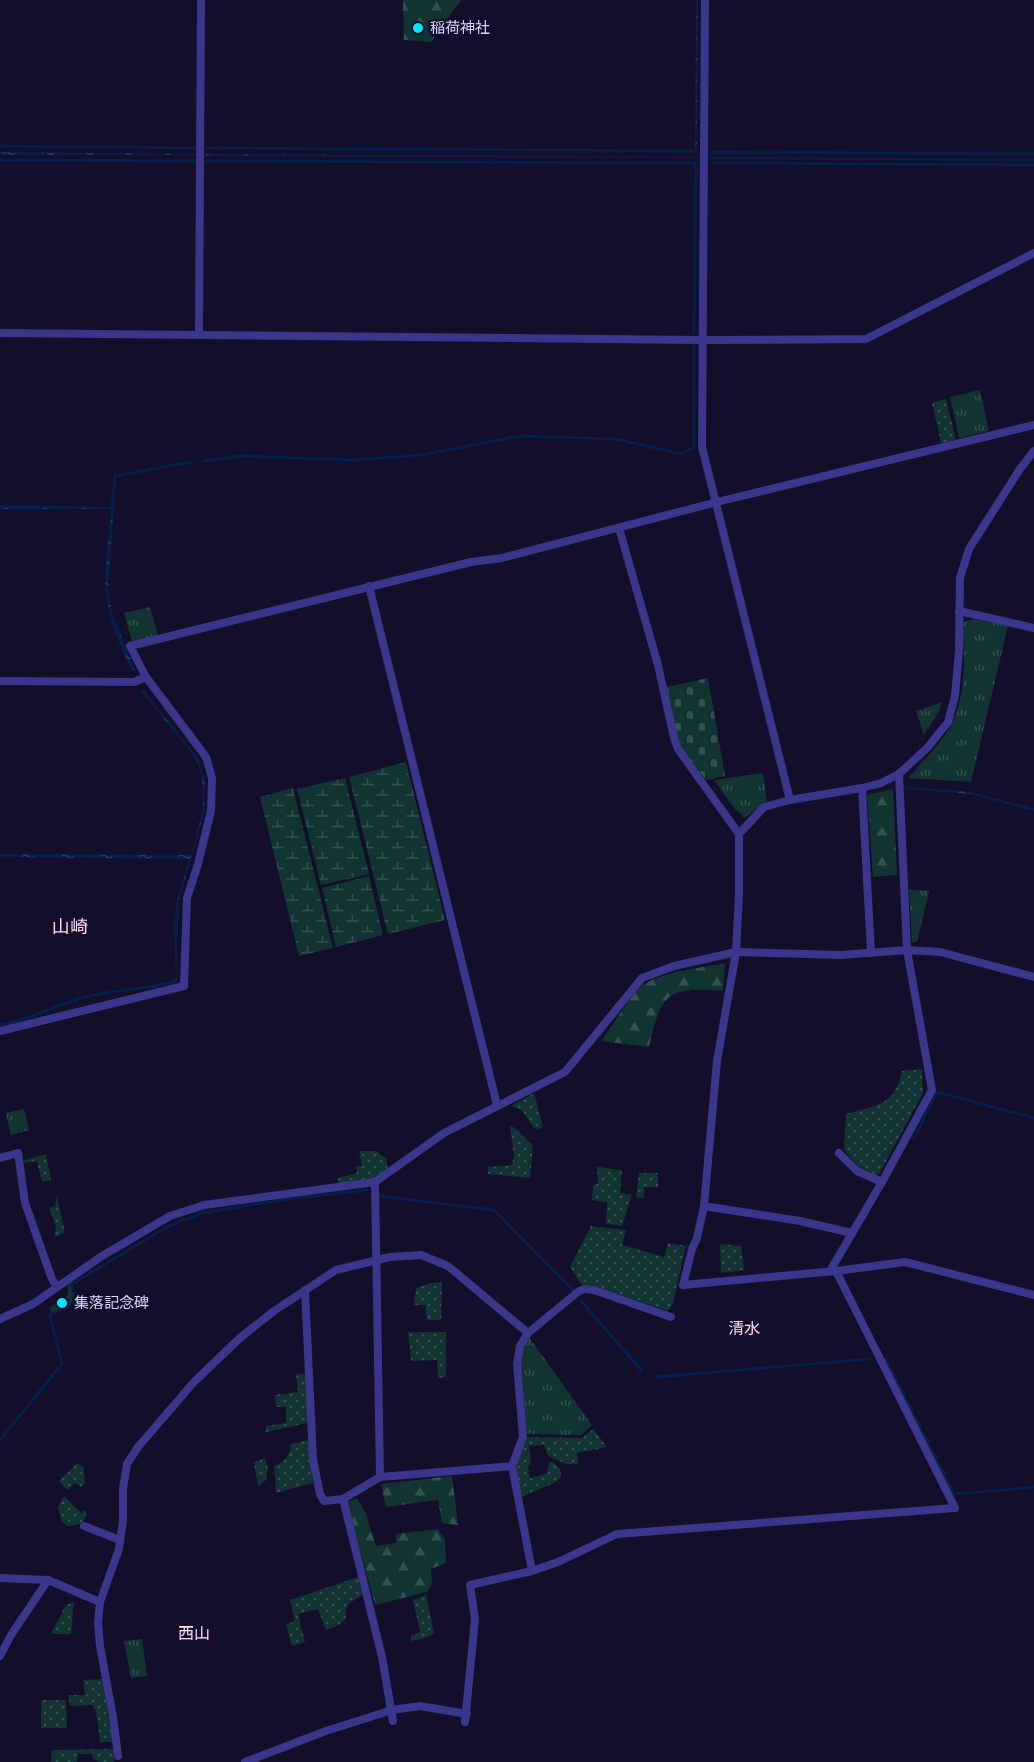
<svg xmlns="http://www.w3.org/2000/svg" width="1034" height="1762" viewBox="0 0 1034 1762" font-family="'Fira Sans','Noto Sans JP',sans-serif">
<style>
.grass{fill:url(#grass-tufts)}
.forest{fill:url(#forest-firs)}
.wetland{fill:url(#wetland-marsh)}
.cemetery{fill:url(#cemetery-stones)}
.garden{fill:url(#garden-dots)}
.water{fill:url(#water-ripples)}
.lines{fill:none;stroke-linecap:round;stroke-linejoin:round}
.stream{stroke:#061f4a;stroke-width:3}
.minor{stroke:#39368c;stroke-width:8}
.poi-dot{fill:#02e7ff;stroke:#130e29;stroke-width:2}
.labels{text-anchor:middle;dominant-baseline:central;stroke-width:5;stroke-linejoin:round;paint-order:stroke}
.poi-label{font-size:15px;fill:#dbd6ff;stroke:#130e29;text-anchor:start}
.neighbourhood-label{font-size:16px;fill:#ffd8f1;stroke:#130e29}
.quarter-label{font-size:18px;fill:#ffd8f1;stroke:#130e29}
</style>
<defs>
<pattern id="grass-tufts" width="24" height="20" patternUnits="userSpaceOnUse" patternTransform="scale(1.5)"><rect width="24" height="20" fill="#113432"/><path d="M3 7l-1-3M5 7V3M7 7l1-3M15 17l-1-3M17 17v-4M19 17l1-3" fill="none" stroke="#335151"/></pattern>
<pattern id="forest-firs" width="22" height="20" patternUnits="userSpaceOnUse" patternTransform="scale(1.5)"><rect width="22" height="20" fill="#113432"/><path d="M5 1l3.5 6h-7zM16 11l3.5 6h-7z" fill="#335151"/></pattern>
<pattern id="wetland-marsh" width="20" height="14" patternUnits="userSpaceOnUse" patternTransform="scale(1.5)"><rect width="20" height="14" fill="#113432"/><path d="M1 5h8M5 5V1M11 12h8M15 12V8" fill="none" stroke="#335151"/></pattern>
<pattern id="cemetery-stones" width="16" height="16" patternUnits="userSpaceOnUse" patternTransform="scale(1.5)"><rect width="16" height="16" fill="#113432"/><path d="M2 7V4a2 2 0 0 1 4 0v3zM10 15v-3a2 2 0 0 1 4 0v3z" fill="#335151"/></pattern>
<pattern id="garden-dots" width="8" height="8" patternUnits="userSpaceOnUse" patternTransform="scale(1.5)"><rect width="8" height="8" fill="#113432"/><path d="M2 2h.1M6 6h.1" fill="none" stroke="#335151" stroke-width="1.8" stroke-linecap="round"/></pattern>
<pattern id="water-ripples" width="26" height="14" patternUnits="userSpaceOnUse" patternTransform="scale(1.5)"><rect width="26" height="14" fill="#061f4a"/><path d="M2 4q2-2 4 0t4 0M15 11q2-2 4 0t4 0" fill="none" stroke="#2a3f65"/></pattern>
</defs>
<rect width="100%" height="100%" fill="#130e29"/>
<g class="grass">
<polygon points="980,390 989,431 959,438 950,397"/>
<polygon points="150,607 158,636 132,642 124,613"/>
<path d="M973,619L1008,626L971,782L908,778C945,737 960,727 964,669C965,653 961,637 964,622Z"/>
<polygon points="942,702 938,713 924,735 916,711"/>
<polygon points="763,773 767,801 745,818 735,809 714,780"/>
<polygon points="909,889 929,891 917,942 912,942"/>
<polygon points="24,1109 29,1130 11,1135 6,1113"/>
<polygon points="72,1282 74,1302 52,1313 49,1308 65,1298 68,1294 68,1285"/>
<path d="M529,1337L592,1425L581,1435L526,1434C523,1405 512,1362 529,1337Z"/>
<polygon points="142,1639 147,1676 131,1678 124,1641"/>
</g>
<g class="forest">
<polygon points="403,0 461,0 431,42 404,40"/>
<polygon points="893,789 897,875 873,877 867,795"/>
<path d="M725,963L723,991C667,987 661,993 649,1047L601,1041C610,1029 633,992 643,985C664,971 701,968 725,963Z"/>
<polygon points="452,1476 458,1525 442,1523 438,1500 386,1507 381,1484"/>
<polygon points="357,1498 366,1514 376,1546 396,1543 396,1534 438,1529 445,1540 446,1563 431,1569 432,1584 427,1592 375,1605 347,1502"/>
</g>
<g class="wetland">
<polygon points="406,762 445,920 388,934 349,777"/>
<polygon points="345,778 369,874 321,885 297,789"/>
<polygon points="293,788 333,948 299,956 260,797"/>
<polygon points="369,876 383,935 336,947 322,888"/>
</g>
<polygon class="cemetery" points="708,678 725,776 706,780 682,749 675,730 667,687"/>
<g class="garden">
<polygon points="946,399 956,440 941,443 932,403"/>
<path d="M922,1069L923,1093L878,1176L858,1166L844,1150L846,1114C877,1105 895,1106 902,1071Z"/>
<polygon points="534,1093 543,1127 539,1129 534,1128 522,1110 511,1106"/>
<polygon points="510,1126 515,1128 533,1146 530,1178 488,1174 488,1167 512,1165 514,1156"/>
<polygon points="359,1151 376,1151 386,1158 388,1169 374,1180 339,1184 338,1178 357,1173 356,1166 362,1166"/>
<polygon points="46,1154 51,1180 42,1182 37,1161 23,1163 22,1161"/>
<polygon points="597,1167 622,1170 620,1193 632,1194 622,1226 606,1224 607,1202 592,1200 593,1185 598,1184"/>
<polygon points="639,1173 658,1173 658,1187 644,1187 644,1198 636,1197"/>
<polygon points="57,1196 65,1233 54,1237 56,1226 49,1208 55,1206"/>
<polygon points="591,1226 626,1230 622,1245 664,1257 668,1243 686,1246 673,1303 668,1311 592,1285 583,1287 570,1267"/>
<polygon points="720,1244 741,1246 744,1270 721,1273"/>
<polygon points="442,1282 441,1320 427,1320 425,1305 414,1305 416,1288 431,1283"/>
<polygon points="408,1332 446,1332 446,1377 438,1378 437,1360 411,1361"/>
<polygon points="296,1374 306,1374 308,1423 266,1432 266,1426 286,1423 286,1407 276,1407 275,1395 298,1392"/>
<polygon points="593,1429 607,1447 577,1453 578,1464 567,1464 548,1456 544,1445 529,1446 531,1464 528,1466 530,1478 547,1474 549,1462 553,1462 560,1469 561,1477 556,1482 522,1497 515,1468 526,1437 582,1438"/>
<path d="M308,1440L313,1483L276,1493L274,1466C285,1462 290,1455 291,1444Z"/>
<polygon points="265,1458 268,1469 266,1480 258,1486 254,1462"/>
<polygon points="77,1463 84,1468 85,1483 81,1487 75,1483 67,1490 59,1481"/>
<path d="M64,1496L81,1513L85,1510L87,1513C83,1525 79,1525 67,1526L62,1522L58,1507Z"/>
<path d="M358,1577L362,1596C350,1602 345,1604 346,1618L339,1625L326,1630L318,1609L298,1614L305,1642L292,1646L286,1625L295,1621L290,1600Z"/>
<polygon points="426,1595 434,1633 428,1637 411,1641 411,1636 420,1632 413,1600"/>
<polygon points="74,1602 71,1634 51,1634 66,1605"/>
<polygon points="102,1679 113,1742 100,1742 96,1711 92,1705 70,1706 68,1695 85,1695 83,1680"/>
<polygon points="41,1700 66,1700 67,1728 41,1728"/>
<polygon points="114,1749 115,1751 114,1762 99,1762 93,1759 92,1754 78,1754 77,1762 51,1762 52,1750"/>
</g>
<g class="water">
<polygon points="696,0 698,0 697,154 695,152"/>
<polygon points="0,152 196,154 196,155 0,155"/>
<polygon points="205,154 699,157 699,158 205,156"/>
<polygon points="710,157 1034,159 1034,161 710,159"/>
<path d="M0,505L114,507L108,590L112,613L135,670L132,671C120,646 108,619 106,592C103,565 110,536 111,509H0Z"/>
<polygon points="143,689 198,758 205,781 204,814 179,901 176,981 174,926 177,900 189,859 0,857 0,854 191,855 202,813 203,793 200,769 191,752 141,691"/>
<polygon points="905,786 970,792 1034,808 1034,811 970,794 905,789"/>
</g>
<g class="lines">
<g class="stream">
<polyline points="0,146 195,148"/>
<polyline points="207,148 696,151"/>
<polyline points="711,152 1034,154"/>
<polyline points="0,160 195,161"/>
<polyline points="207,161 696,163 694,333"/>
<polyline points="713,163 1034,165"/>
<polyline points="204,461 241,456 354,460 421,455 520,436 616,439 682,454 694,447 694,344"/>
<polyline points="112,508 115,476 191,462"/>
<path d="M0,1025C27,1021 50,1008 75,1000C108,989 143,991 176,981V979"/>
<polyline points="914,1138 937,1092 1034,1118"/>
<polyline points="378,1196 494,1210 573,1290"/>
<polyline points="582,1302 641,1370"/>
<polyline points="884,1359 886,1360 954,1494 1034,1487"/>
<polyline points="657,1377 869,1359"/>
<polyline points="0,1440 62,1364 50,1315 75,1302 72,1284 167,1227 202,1213 287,1199 367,1190"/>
</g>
<g class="minor">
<polyline points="705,0 702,447 790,800"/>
<polyline points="0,333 703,340 866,339 1034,253"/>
<polyline points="199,334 201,0"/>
<polyline points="1034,451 1020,469 969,549 960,578 959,650 955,696 948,722 928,747 899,774 881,783 862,788 790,800 764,807 739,834 739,895 736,952 717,1061 704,1206 697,1238 692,1249 683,1285 836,1271 905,1262 1034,1295"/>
<polyline points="619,528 658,665 674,738 678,749 739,834"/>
<polyline points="369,586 497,1105"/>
<polyline points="959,611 1034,628"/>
<polyline points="0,681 134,682 146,677"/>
<polyline points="862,788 871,953"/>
<polyline points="0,1031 184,986 187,898 198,864 211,811 212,778 206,757 146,677 130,646 471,562 502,558 717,502 1034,425"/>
<polyline points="839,1153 857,1171 882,1182"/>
<polyline points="0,1158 18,1153 25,1203 52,1279 57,1287"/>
<polyline points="375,1182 380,1477"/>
<polyline points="704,1206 800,1221 852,1233"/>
<polyline points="830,1271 882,1182 932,1090 907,950 899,774"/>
<polyline points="305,1290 313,1459 320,1494 324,1501 343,1499 380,1477 512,1466"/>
<polyline points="0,1319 33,1304 102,1256 170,1216 204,1205 375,1182 444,1133 565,1072 642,978 674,966 736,952 841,955 907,950 940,952 1034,977"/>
<polyline points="343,1499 382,1657 393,1721"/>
<polyline points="84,1526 120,1540"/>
<polyline points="532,1571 512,1466 523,1437 517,1364 520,1346 528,1333 579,1291 585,1289 594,1290 671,1317"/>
<polyline points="0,1578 48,1580 100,1602"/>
<polyline points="0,1656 11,1635 48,1580"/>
<polyline points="465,1722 475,1619 470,1585 532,1571 558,1562 617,1534 955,1508 836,1271"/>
<polyline points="118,1756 113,1717 100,1646 98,1623 100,1602 119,1549 123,1521 123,1489 127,1464 138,1447 194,1382 241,1337 274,1311 336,1270 390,1257 421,1255 448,1266 528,1333"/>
<polyline points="245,1762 326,1731 392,1710 420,1706 467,1714"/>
</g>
</g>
<g class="poi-dot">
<circle cx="418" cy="28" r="6"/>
<circle cx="62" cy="1303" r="6"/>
</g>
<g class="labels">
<g class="poi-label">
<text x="430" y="28">稲荷神社</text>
<text x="74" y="1303">集落記念碑</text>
</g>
<g class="neighbourhood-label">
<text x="744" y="1328">清水</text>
<text x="194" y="1633">西山</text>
</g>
<g class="quarter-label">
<text x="70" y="927">山崎</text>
</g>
</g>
</svg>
